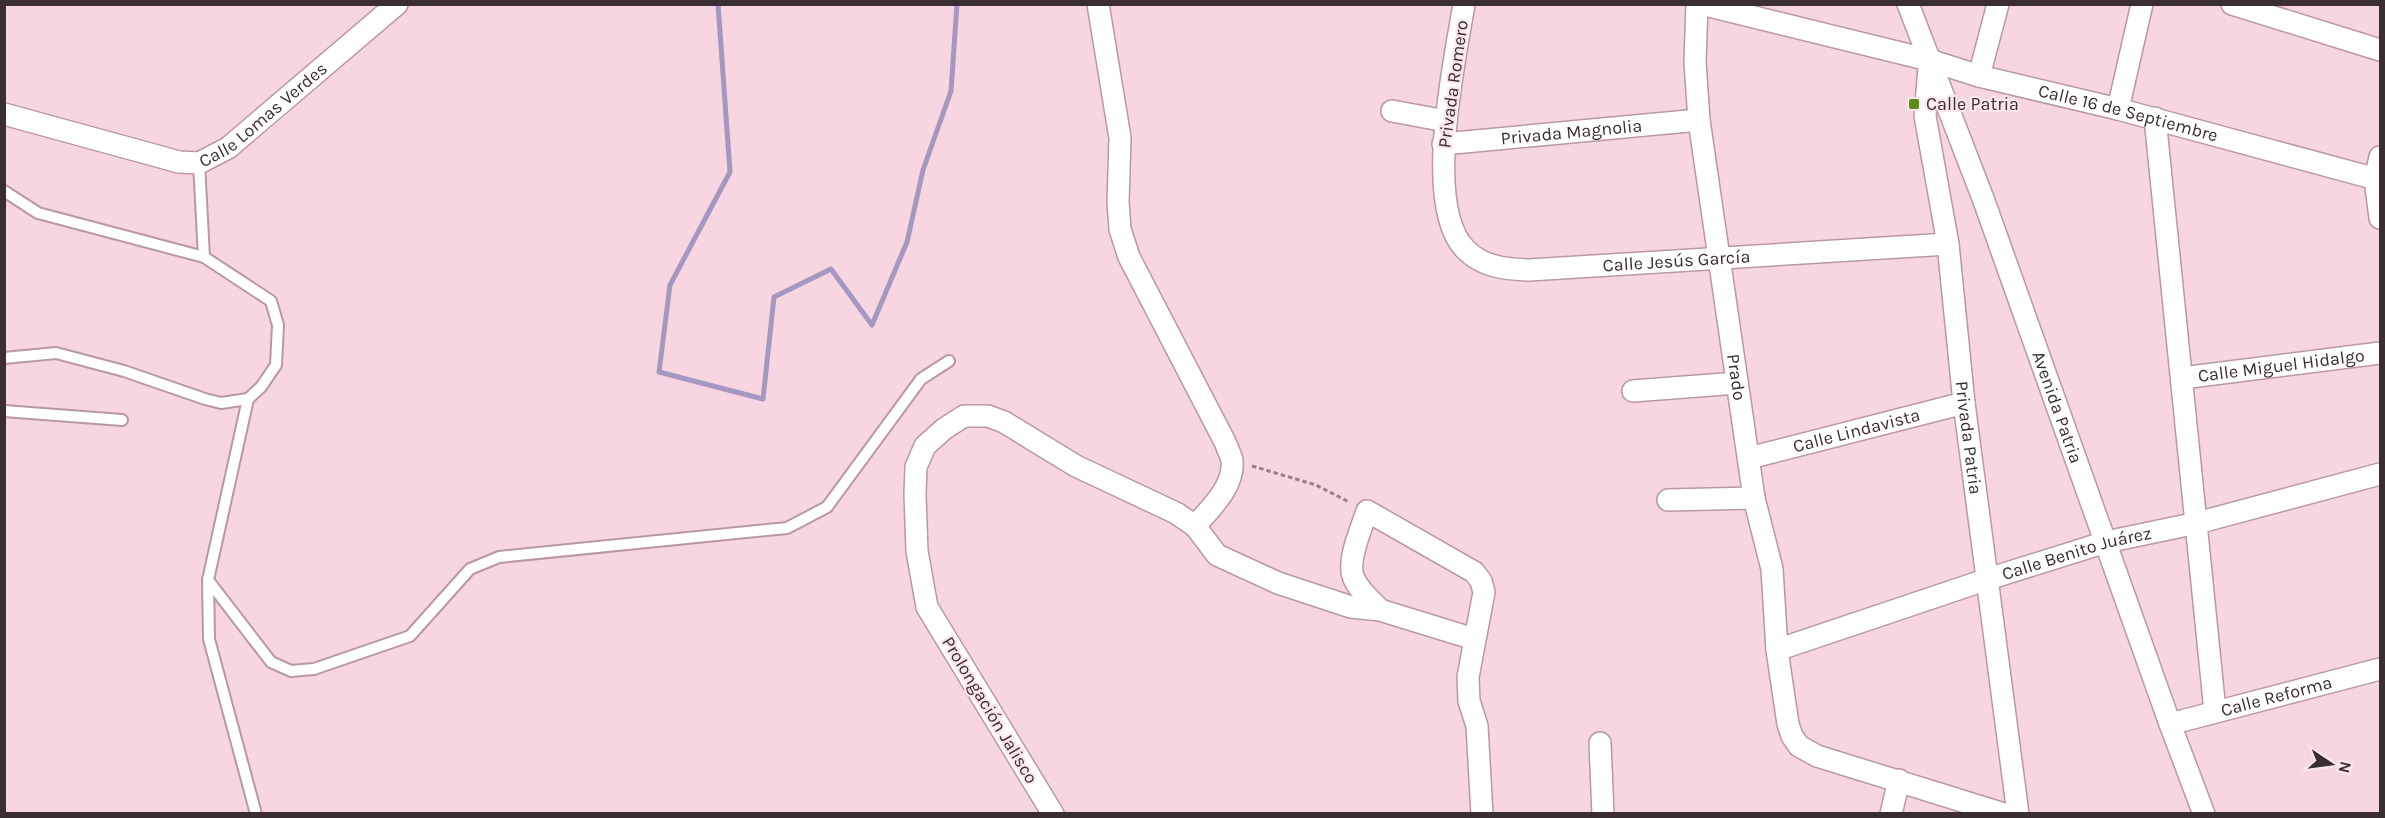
<svg xmlns="http://www.w3.org/2000/svg" width="2385" height="818" viewBox="0 0 2385 818" font-family="Karla,sans-serif">
<style>
.lines{fill:none;stroke-linecap:round;stroke-linejoin:round}
.stream{stroke:#a598c0;stroke-width:5}
.lane-casing{stroke:#b998a4;stroke-width:14}
.street-casing{stroke:#b998a4;stroke-width:24}
.path{stroke:#988089;stroke-width:3;stroke-dasharray:4.5 3;stroke-linecap:butt}
.lane{stroke:#fff;stroke-width:10}
.street{stroke:#fff;stroke-width:21}
.poi-dot{fill:#5e8a1a;stroke:#fbe6ee;stroke-width:2}
.labels{text-anchor:middle;dominant-baseline:central;stroke-width:4.5;stroke-linejoin:round;paint-order:stroke}
.street-label{font-size:18px;fill:#3b2e33;stroke:#fbe6ee}
.poi-label{font-size:18px;fill:#3b2e33;stroke:#fbe6ee;text-anchor:start}
</style>
<rect width="100%" height="100%" fill="#f7d5e1"/>
<g class="lines">
<polyline class="stream" points="718,4 730,172 670,285 659,372 763,399 774,297 831,269 872,325 907,242 923,170 951,91 957,4"/>
<g class="lane-casing">
<g id="lane">
<polyline points="4,191 38,213 204,257"/>
<polyline points="4,358 56,353 124,371 205,399 221,403 248,399 261,387 276,365 278,325 271,301 204,257 199,163"/>
<polyline points="248,399 208,580 209,639 256,814"/>
<polyline points="4,411 122,420"/>
<polyline points="208,580 271,662 291,671 314,669 410,636 470,569 499,557 787,528 827,507 921,379 949,361"/>
</g>
</g>
<g class="street-casing">
<g id="street">
<path id="s1" d="M1464,4C1455,60 1422,207 1466,250C1483,267 1505,269 1529,270L1948,244"/>
<path id="s2" d="M1697,4L1695,62L1699,120L1754,498L1772,569L1777,650L1788,724L1792,736L1799,746L1817,756L2004,814"/>
<path id="s3" d="M1701,4L1929,60L1979,76L2118,109L2380,180"/>
<path id="s4" d="M1908,4L1984,201L2170,724L2204,814"/>
<polyline points="2232,4 2380,50"/>
<path id="s5" d="M1929,67L1925,116L1948,244L1964,403L2018,814"/>
<polyline points="1979,76 1998,4"/>
<polyline points="2118,109 2142,4"/>
<polyline points="1392,111 1446,121"/>
<path id="s6" d="M4,114L179,162L199,163L228,148L397,4"/>
<polyline points="2155,118 2215,711"/>
<path id="s7" d="M1443,144L1699,120"/>
<polyline points="2380,157 2375,179 2380,218"/>
<path id="s8" d="M2182,378L2380,353"/>
<polyline points="1633,391 1737,383"/>
<path id="s9" d="M1749,458L1964,403"/>
<polyline points="1668,500 1754,498"/>
<polyline points="1195,526 1217,555 1278,583 1351,607 1380,610 1474,639"/>
<path d="M1380,610C1371,600 1357,589 1353,576C1347,560 1362,527 1367,511L1474,572L1481,581L1484,592L1468,677L1469,701L1477,726L1482,814"/>
<path id="s10" d="M1777,650L1988,579L2106,542L2197,523L2380,474"/>
<path id="s11" d="M2170,724L2380,669"/>
<polyline points="1600,743 1603,814"/>
<path d="M1053,814L927,607L917,551L915,494L916,467L925,446L944,429L964,416H988L1004,422L1076,466L1176,513L1195,526C1210,509 1235,486 1232,460C1231,455 1227,448 1225,442L1129,257L1120,229L1118,202L1120,138L1098,4"/>
<polyline points="1891,814 1899,780"/>
</g>
</g>
<polyline class="path" points="1252,466 1316,485 1349,502"/>
<use href="#lane" class="lane"/>
<use href="#street" class="street"/>
</g>
<rect class="poi-dot" x="1908" y="98" width="12" height="12" rx="3"/>
<g class="labels">
<g class="street-label">
<text transform="translate(1453 84) rotate(-82)">Privada Romero</text>
<text stroke="none"><textPath href="#s6" startOffset="282">Calle Lomas Verdes</textPath></text>
<text stroke="none"><textPath href="#s3" startOffset="441">Calle 16 de Septiembre</textPath></text>
<text stroke="none"><textPath href="#s7" startOffset="129">Privada Magnolia</textPath></text>
<text stroke="none"><textPath href="#s1" startOffset="468">Calle Jesús García</textPath></text>
<text stroke="none"><textPath href="#s8" startOffset="100">Calle Miguel Hidalgo</textPath></text>
<text stroke="none"><textPath href="#s2" startOffset="376">Prado</textPath></text>
<text stroke="none"><textPath href="#s4" startOffset="430">Avenida Patria</textPath></text>
<text stroke="none"><textPath href="#s9" startOffset="111">Calle Lindavista</textPath></text>
<text stroke="none"><textPath href="#s5" startOffset="374">Privada Patria</textPath></text>
<text stroke="none"><textPath href="#s10" startOffset="315">Calle Benito Juárez</textPath></text>
<text stroke="none"><textPath href="#s11" startOffset="110">Calle Reforma</textPath></text>
<text transform="translate(990 710) rotate(59)">Prolongación Jalisco</text>
</g>
<g class="poi-label">
<text x="1926" y="104">Calle Patria</text>
</g>
</g>
<rect width="2385" height="818" fill="none" stroke="#3b2e33" stroke-width="12"/>
<g transform="translate(2331 764) rotate(103)" stroke="#fbe6ee" stroke-width="4.5" paint-order="stroke">
<path d="M0-4.5L10 22L0 15L-10 22Z" fill="#3b2e33"/>
<text y="-9" font-size="16" font-weight="bold" text-anchor="middle" fill="#3b2e33">N</text>
</g>
</svg>
